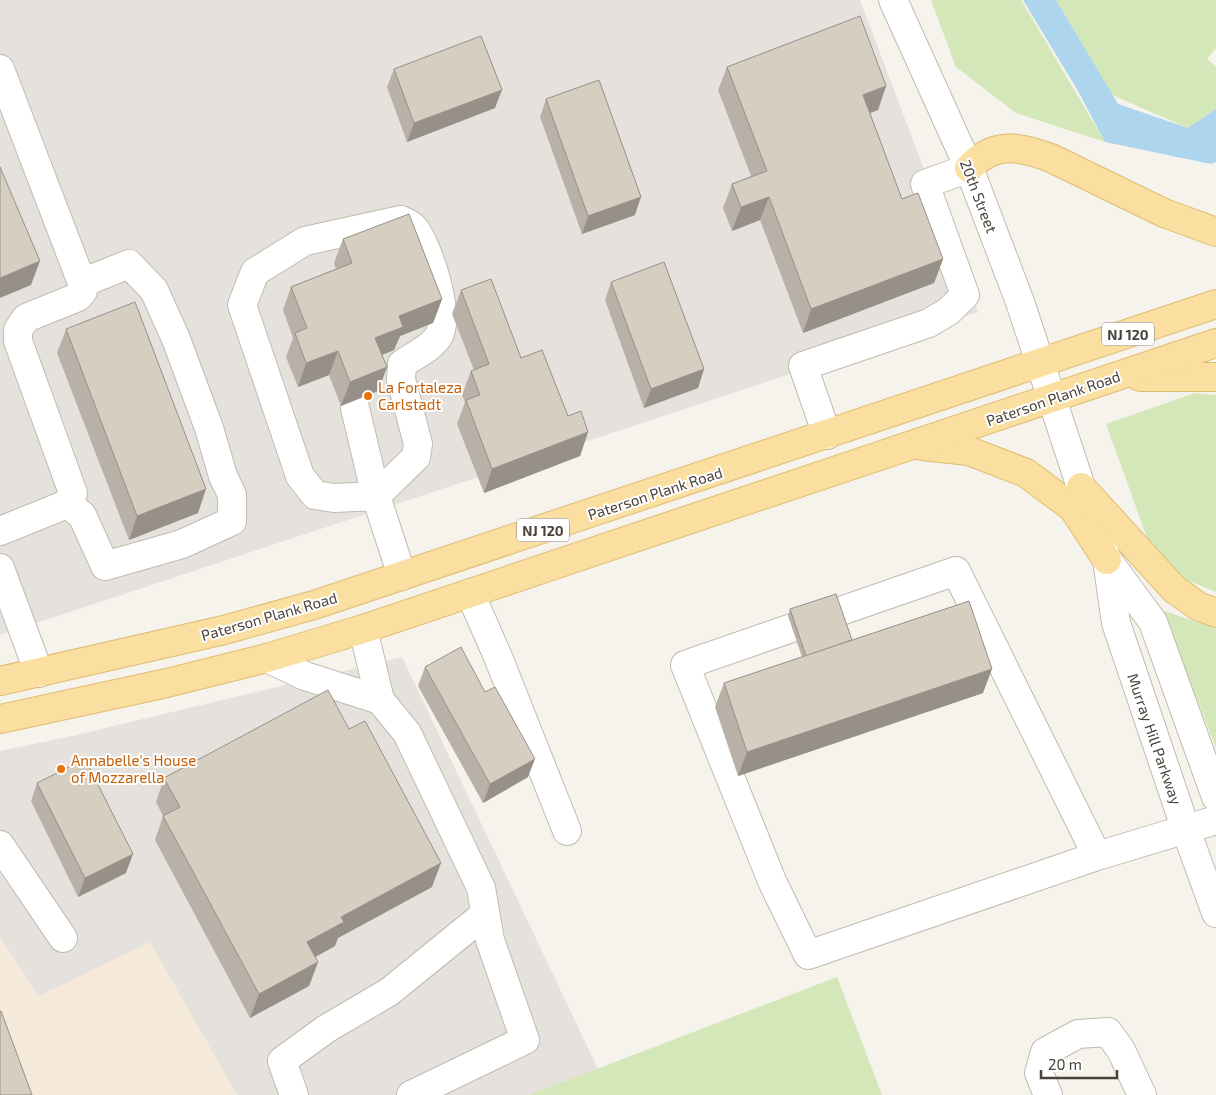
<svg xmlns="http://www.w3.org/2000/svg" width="1216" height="1095" viewBox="0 0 1216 1095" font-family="'Exo 2',sans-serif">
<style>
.commercial{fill:#f5e9d9}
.industrial{fill:#e5e2dd}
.green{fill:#d3e7b8}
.water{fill:#add5ee}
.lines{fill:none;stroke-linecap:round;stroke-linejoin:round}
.minor-casing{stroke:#c1baaf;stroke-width:30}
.major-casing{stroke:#dfbc70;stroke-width:30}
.minor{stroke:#fff;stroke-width:28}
.major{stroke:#fadfa1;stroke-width:28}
.wall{fill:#b9b1a7}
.shaded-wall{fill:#969088}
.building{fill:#d7cec2;stroke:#969088}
.food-dot{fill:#e8710a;stroke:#fff;stroke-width:2}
.labels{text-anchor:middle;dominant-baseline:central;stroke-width:4;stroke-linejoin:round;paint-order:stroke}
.shield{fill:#fff;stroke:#807b75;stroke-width:1}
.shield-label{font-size:14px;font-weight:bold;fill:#4a433a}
.street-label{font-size:15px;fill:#4a433a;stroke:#fff}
.food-label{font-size:15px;fill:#c56008;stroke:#fff;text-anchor:start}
</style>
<rect width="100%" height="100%" fill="#f5f3ec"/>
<polygon class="commercial" points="0,937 39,996 150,941 237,1095 0,1095"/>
<g class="industrial">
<polygon points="0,0 860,0 978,312 0,635"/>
<polygon points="402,657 598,1069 529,1095 237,1095 150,942 39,996 0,937 0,751 72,736"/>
</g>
<g class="green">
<polygon points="931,0 1021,0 1105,142 1016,113 956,67"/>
<polygon points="1056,0 1216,0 1216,48 1207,59 1216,67 1216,109 1188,128 1112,95"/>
<polygon points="1195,393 1216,395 1216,592 1170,573 1149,543 1106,424"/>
<polygon points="1162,610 1216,629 1216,748"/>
<polygon points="837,977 882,1095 529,1095"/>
</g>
<polygon class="water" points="1023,0 1056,0 1118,104 1188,128 1216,109 1216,162 1211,164 1105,142 1078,91"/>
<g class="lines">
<g class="minor-casing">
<g id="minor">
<polyline points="893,0 969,168 1020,302 1081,487 1107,560 1116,623 1186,830 1216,913"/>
<polyline points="0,69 82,283 83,291 78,297 26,318 18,330 18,341 73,493 67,504 0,531"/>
<polyline points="355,408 376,496"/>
<polyline points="827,435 803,366 929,323 949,311 965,295 925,184 969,168"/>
<path d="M376,496L416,457L418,444L401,379L402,364C413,356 430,349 438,337C452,317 428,245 414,228C411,224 405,222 401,220L305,241L255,272L242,305L300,476L315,495L334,498L376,496L402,576"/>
<polyline points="67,504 82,515 105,566 182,544 232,521 232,495 223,476 209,428 176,339 154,290 129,264 82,283"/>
<polyline points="1109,562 1153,622 1216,797"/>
<polyline points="0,568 39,673"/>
<polyline points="470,593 498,657 567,831"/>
<polyline points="363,629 380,700 407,733 481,888 490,940 525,1040 411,1095"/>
<polyline points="267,658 305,676 380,700"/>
<polyline points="0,845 63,938"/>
<polyline points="1097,856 956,571 685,665 772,881 808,955 1097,856 1216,820"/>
<polyline points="294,1095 282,1061 326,1029 389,992 485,914"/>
<polyline points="1048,1095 1039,1073 1045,1052 1078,1034 1108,1032 1121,1050 1142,1095"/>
</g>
</g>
<g class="major-casing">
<g id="major">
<path d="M969,168C994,141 1019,146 1051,158L1164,213L1216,232"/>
<polyline points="1140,377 1216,377"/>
<polyline points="922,446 969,451 1026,473 1073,508 1107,560"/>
<polyline points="1081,487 1174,589 1198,606 1216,613"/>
<polyline points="0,681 224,630 314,605 1216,304"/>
<polyline points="0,719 167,683 267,658 363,629 1216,343"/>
</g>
</g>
<use href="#minor" class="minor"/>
<use href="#major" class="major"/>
</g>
<g class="wall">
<polygon points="727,67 886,86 878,110 870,113 902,199 943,259 934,283 803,333 760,220 732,231 723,208 732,184 751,176 718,90"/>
<polygon points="394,69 495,108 407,142 387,87"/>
<polygon points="546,99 635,215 582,234 540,117"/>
<polygon points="343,239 442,299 433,323 400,336 394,350 382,355 387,367 378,391 341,406 329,375 298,387 286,357 293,338 283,310 291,287 336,269 334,263"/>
<polygon points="611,282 704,369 698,388 644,408 605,300"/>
<polygon points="461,290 521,358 568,416 588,432 580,456 484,493 457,424 465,402 462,395 471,371 474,370 452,314"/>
<polygon points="66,329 198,513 129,540 57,353"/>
<polygon points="790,609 852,640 983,693 738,776 715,707 724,683 802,657 788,616"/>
<polygon points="425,667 485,692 528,777 483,803 418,686"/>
<polygon points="164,778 432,887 338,938 335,946 315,957 318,962 309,986 250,1018 155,840 163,816 156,802"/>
<polygon points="37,783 126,873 78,897 31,801"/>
</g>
<g class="shaded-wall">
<polygon points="886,86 878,110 854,119 863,95"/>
<polygon points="502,90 495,108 407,142 414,123"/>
<polygon points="641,197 635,215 582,234 588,216"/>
<polygon points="769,197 760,220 732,231 741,207"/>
<polygon points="943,259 934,283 803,333 811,309"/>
<polygon points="40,261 31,285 0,298 0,278"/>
<polygon points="442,299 433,323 400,336 394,350 367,361 375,338 399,316"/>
<polygon points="338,351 329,375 298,387 306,363"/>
<polygon points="387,367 378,391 341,406 350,382"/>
<polygon points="704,369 698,388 644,408 651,389"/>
<polygon points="588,432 580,456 484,493 492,469"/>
<polygon points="206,489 198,513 129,540 137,516"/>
<polygon points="992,669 983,693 738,776 747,752"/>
<polygon points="535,759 528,777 483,803 490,784"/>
<polygon points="133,854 126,873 78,897 85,878"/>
<polygon points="441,863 432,887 338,938 335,946 299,966 307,942 341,917"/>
<polygon points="318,962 309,986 250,1018 259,994"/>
</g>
<g class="building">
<polygon points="860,16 886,86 863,95 902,199 918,193 943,259 811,309 769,197 741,207 732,184 767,171 727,67"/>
<polygon points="481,36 502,90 414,123 394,69"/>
<polygon points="599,80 641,197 588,216 546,99"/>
<polygon points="0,167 40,261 0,278"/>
<polygon points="409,214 442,299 399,316 403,327 375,338 387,367 350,382 338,351 306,363 295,333 307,328 291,287 352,263 343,239"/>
<polygon points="664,262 704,369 651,389 611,282"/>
<polygon points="491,279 521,358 542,350 568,416 581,411 588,432 492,469 466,400 480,395 471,371 489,364 461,290"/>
<polygon points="135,302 206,489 137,516 66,329"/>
<polygon points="836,594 852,640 806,656 790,609"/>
<polygon points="969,601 992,669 747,752 724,683"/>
<polygon points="461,647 485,692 495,687 535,759 490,784 425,667"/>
<polygon points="328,690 349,729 365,721 441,863 341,917 344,922 307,942 318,962 259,994 163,816 180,807 164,778"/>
<polygon points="85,759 133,854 85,878 37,783"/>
<polygon points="0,1011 1,1011 32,1095 0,1095"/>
</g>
<g class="food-dot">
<circle cx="368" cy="396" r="5"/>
<circle cx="61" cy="769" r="5"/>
</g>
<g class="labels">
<g class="shield">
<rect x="1102" y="322.5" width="52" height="23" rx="4"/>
<rect x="517" y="518.5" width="52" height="23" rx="4"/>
</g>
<g class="shield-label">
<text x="1128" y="334">NJ 120</text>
<text x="543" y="530">NJ 120</text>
</g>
<g class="street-label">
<text transform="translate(979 196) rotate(69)">20th Street</text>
<text transform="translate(1053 398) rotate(-19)">Paterson Plank Road</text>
<text transform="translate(655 493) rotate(-18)">Paterson Plank Road</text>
<text transform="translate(269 616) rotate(-16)">Paterson Plank Road</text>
<text transform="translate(1155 739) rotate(71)">Murray Hill Parkway</text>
</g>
<g class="food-label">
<text x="378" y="387">La Fortaleza<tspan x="378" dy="17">Carlstadt</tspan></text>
<text x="71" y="760">Annabelle's House<tspan x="71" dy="17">of Mozzarella</tspan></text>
</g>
</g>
<path d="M1041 1070v8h76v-8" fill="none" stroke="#4a433a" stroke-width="2.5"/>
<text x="1048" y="1070" font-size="15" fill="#4a433a" stroke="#ffffff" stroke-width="4" paint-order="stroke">20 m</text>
</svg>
